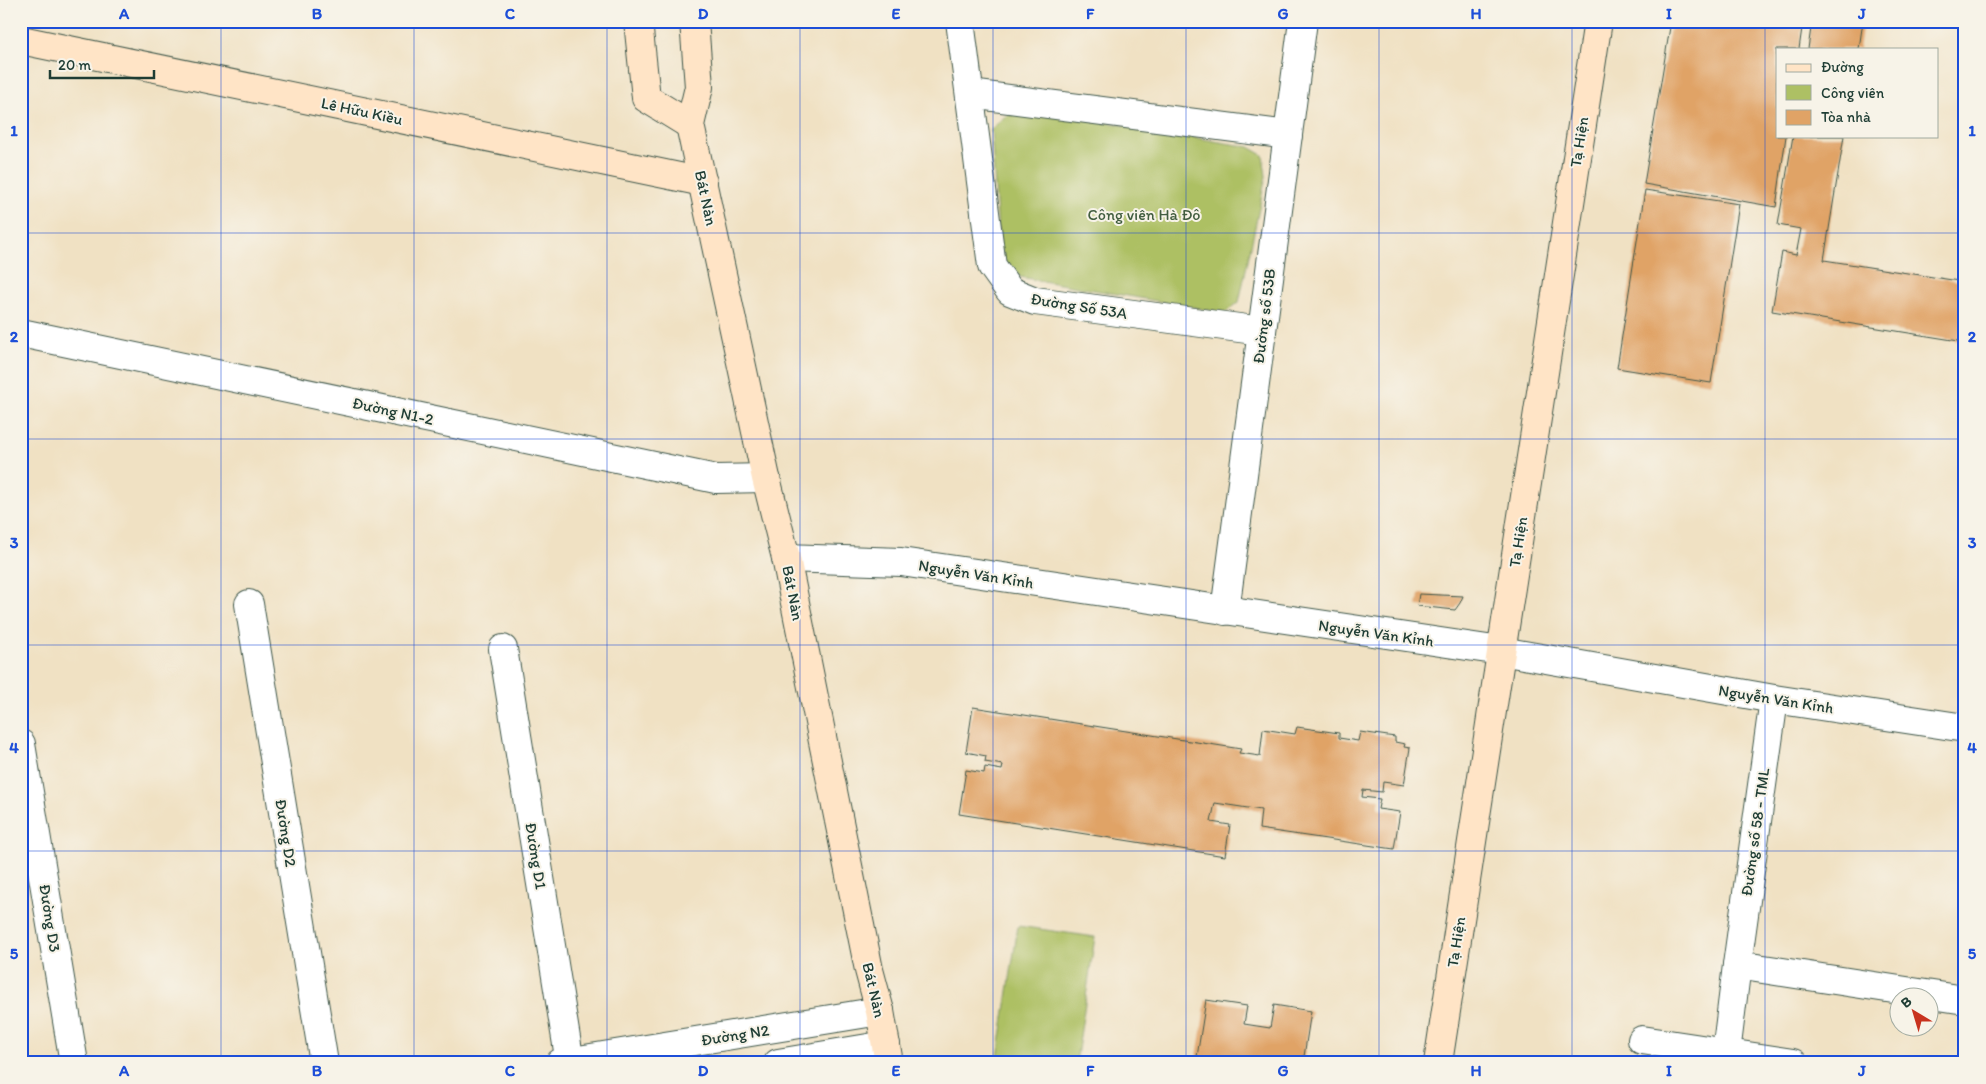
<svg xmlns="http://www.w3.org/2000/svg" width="1986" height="1084" viewBox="0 0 1986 1084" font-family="Itim,sans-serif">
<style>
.green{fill:#adc064;stroke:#667e4c}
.building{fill:#e0a366}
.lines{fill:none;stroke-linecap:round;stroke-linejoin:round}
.street-casing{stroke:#3e5649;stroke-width:30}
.secondary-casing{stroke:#3e5649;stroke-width:30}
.street{stroke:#fff;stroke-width:28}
.secondary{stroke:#ffe4c6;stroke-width:28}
.grid{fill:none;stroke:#1d4ed8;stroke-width:1;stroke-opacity:0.55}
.labels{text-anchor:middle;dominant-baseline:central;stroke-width:4;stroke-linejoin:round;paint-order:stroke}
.street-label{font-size:16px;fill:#1f3d34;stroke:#f7f3e8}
.park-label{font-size:16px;fill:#425e40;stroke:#f7f3e8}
.neatline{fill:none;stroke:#1d4ed8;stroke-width:2}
.grid-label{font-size:16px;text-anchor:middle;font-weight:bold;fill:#1d4ed8}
</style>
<rect width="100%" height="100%" fill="#f7f3e8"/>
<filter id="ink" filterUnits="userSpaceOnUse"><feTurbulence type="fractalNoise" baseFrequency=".02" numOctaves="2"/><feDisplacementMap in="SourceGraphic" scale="10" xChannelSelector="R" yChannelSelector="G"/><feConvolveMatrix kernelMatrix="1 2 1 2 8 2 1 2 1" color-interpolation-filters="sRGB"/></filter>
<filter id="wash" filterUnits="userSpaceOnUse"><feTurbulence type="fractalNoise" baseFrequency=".0096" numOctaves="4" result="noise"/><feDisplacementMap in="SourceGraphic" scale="20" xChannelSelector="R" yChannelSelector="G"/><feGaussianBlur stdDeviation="1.12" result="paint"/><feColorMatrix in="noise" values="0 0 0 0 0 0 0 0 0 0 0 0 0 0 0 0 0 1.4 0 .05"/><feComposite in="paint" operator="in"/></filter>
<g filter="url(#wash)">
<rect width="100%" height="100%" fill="#f0e1c3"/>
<g class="green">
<path d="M1035,110L1249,147L1263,155L1266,176L1239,302L1225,313L1020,277L1006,264L999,244L991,130C1007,112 1011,112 1035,110Z"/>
<polygon points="1018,926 1095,937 1076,1063 997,1063"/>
</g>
<g id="blocks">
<g class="building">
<polygon points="1671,21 1803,21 1799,49 1777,49 1777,136 1786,136 1776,207 1644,184"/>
<polygon points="1812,21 1863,21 1859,49 1808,49"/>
<polygon points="1793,136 1844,136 1824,260 1965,282 1965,342 1772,311 1782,252 1796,255 1801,229 1778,225"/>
<polygon points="1645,190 1739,204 1711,383 1617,368"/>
<polygon points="1419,594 1463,596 1460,603 1455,610 1417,606"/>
<polygon points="973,707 1241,749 1239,753 1260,756 1263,729 1295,734 1297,727 1339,733 1339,738 1358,741 1360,732 1395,737 1395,742 1405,744 1404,747 1410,748 1404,785 1383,782 1382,792 1363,790 1362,797 1380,799 1378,809 1400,812 1394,849 1259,829 1261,810 1215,803 1211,822 1230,825 1225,856 959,814 966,770 984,773 985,767 1002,770 1003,765 985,762 986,756 966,752"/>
<polygon points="1206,1000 1247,1006 1244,1024 1270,1028 1274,1005 1311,1011 1303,1063 1196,1063"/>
</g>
</g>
</g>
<g filter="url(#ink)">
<use href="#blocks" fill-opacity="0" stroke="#3e5649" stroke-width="1"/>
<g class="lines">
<g class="street-casing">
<g id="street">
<polyline points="960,21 992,266 1010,291 1035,301 1262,331"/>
<polyline points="970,94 1288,135"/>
<polyline points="21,333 716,479 766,478"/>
<polyline points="786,558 901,562 1501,651 1774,699 1965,728"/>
<polyline points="249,604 324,1063"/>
<polyline points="1225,611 1303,21"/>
<polyline points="503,649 570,1063"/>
<polyline points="21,744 74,1063"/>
<polyline points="1737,965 1965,1000"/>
<polyline points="1642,1040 1793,1063"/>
<polyline points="1726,1053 1737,965 1774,699"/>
<polyline points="560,1063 880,1011"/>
<polyline points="778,1063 886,1045"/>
</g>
</g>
<g class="secondary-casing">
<g id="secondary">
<polyline points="638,21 646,98 690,125"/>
<polyline points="694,21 699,87 690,125 766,478 786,558 869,970 880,1011 889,1063"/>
<polyline points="21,40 703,182"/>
<polyline points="1438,1063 1598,21"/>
</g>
</g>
<use href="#street" class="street"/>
<use href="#secondary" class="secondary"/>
</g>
</g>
<path class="grid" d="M221,21V1063M414,21V1063M607,21V1063M800,21V1063M993,21V1063M1186,21V1063M1379,21V1063M1572,21V1063M1765,21V1063M21,233H1965M21,439H1965M21,645H1965M21,851H1965"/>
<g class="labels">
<g class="street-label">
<text transform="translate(362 111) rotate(12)">Lê Hữu Kiều</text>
<text transform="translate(1579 142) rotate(-81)">Tạ Hiện</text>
<text transform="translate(706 198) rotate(78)">Bát Nàn</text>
<text transform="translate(1079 306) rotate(9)">Đường Số 53A</text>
<text transform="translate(1264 316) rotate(-83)">Đường số 53B</text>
<text transform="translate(393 411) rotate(12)">Đường N1-2</text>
<text transform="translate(1518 542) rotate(-81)">Tạ Hiện</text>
<text transform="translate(976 574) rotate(9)">Nguyễn Văn Kỉnh</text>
<text transform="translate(793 593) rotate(79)">Bát Nàn</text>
<text transform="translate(1376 633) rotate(8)">Nguyễn Văn Kỉnh</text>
<text transform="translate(1776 699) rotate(9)">Nguyễn Văn Kỉnh</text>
<text transform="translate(1755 832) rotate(-82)">Đường số 58 - TML</text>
<text transform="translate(286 833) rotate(81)">Đường D2</text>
<text transform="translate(536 856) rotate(81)">Đường D1</text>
<text transform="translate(50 918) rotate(81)">Đường D3</text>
<text transform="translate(1456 942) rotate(-81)">Tạ Hiện</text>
<text transform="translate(874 990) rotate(77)">Bát Nàn</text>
<text transform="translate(735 1035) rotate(-9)">Đường N2</text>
</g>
<g class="park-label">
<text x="1144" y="214">Công viên Hà Đô</text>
</g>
</g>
<rect width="1986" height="1084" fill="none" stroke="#f7f3e8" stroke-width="55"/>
<rect x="1776" y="48" width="162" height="90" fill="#f7f3e8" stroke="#a1aaa0"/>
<rect x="1786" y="64" width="25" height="8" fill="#ffe4c6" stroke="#a1aaa0"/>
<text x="1821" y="72" font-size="15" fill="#1f3d34">Đường</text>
<rect x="1786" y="85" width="25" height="15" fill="#adc064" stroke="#a1aaa0"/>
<text x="1821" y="98" font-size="15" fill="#1f3d34">Công viên</text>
<rect x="1786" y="110" width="25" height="15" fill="#e0a366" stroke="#a1aaa0"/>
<text x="1821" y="122" font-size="15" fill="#1f3d34">Tòa nhà</text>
<g transform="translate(1914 1012) rotate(322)"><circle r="24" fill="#f7f3e8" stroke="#a1aaa0"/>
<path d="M0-4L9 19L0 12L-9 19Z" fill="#c8321e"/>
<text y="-8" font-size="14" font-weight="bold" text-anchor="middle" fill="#1f3d34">B</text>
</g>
<path d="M50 70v8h104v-8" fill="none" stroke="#1f3d34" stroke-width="2.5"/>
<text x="58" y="70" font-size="15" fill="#1f3d34" stroke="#f7f3e8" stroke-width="4" paint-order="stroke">20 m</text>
<rect x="28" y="28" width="1930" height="1028" class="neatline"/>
<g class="grid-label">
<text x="124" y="19">A</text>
<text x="317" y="19">B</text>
<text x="510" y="19">C</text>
<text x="703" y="19">D</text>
<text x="896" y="19">E</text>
<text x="1090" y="19">F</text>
<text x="1283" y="19">G</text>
<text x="1476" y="19">H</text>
<text x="1669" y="19">I</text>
<text x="1862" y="19">J</text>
<text x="14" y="136">1</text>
<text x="1972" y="136">1</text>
<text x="14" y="342">2</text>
<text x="1972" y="342">2</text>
<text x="14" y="548">3</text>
<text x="1972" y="548">3</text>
<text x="14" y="753">4</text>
<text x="1972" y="753">4</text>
<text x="14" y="959">5</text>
<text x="1972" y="959">5</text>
<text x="124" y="1076">A</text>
<text x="317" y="1076">B</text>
<text x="510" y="1076">C</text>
<text x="703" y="1076">D</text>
<text x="896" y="1076">E</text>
<text x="1090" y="1076">F</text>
<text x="1283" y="1076">G</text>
<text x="1476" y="1076">H</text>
<text x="1669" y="1076">I</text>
<text x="1862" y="1076">J</text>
</g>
</svg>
